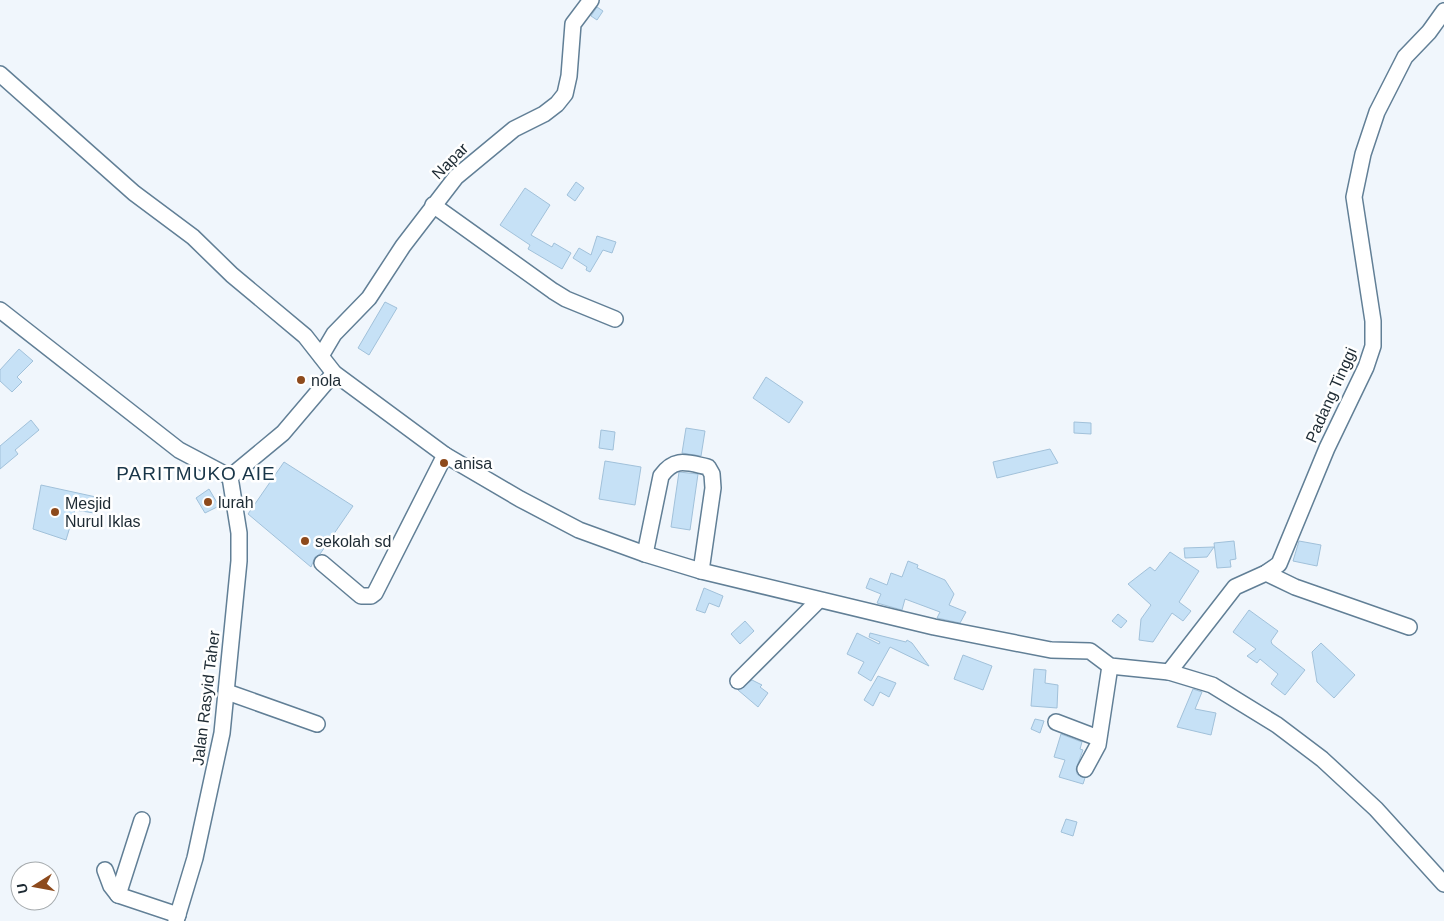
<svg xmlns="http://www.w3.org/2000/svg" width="1444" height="921" viewBox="0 0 1444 921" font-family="Helvetica,sans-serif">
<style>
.building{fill:#c6e1f6;stroke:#a1c1da}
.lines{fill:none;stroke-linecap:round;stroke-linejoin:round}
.minor-casing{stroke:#617f96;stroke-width:18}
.minor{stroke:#fff;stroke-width:15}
.poi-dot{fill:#8d4a1c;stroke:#fff;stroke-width:2}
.labels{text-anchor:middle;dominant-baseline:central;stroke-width:5;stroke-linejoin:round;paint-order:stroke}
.street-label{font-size:16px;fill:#1d2a33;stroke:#fff}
.poi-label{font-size:16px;fill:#1d2a33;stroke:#fff;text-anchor:start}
.quarter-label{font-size:19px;letter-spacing:1px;fill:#183548;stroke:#fff}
</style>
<rect width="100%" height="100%" fill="#f0f6fc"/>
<g class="building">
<polygon points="597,7 603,11 597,20 591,16"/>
<polygon points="576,182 584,188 575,201 567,195"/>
<polygon points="525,188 550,205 531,235 552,247 554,243 571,253 562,269 528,249 530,245 500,225"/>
<polygon points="597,236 616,242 612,253 603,250 590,272 586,270 587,267 573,258 579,248 591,255"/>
<polygon points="385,302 397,308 369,355 358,348"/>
<polygon points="19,349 33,361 17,377 22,382 12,392 0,381 0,370"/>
<polygon points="766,377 803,402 789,423 753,398"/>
<polygon points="31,420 39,430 15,450 18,454 0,469 0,446"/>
<polygon points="1074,422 1091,423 1091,434 1074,433"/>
<polygon points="686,428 705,431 701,456 682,453"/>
<polygon points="601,430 615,432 613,450 599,448"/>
<polygon points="1050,449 1058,463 997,478 993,462"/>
<polygon points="605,461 641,467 635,505 599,499"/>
<polygon points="284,462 353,506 320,554 315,557 311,567 248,514"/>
<polygon points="679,472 698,474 690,530 671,527"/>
<polygon points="41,485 96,497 94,513 75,510 66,540 33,529"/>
<polygon points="209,489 219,506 205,513 196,498"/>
<polygon points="1234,541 1236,559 1230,560 1231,567 1217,568 1214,543"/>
<polygon points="1299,541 1321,545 1317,566 1293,561"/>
<polygon points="1214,547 1207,557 1185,558 1184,548"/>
<polygon points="1170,552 1199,571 1179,602 1191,611 1183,621 1172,613 1153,642 1139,640 1141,619 1151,605 1128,584 1150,567 1155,571"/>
<polygon points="908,561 918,565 917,568 945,580 954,594 949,605 966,612 960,623 937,618 940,612 905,599 902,610 877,603 881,594 866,588 870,578 887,585 891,573 902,577"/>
<polygon points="704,588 723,596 719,607 709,603 705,613 696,610"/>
<polygon points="1249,610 1278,631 1271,641 1272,644 1305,670 1285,695 1271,684 1278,674 1260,659 1257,663 1247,656 1256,649 1233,632"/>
<polygon points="1118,614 1127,621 1121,628 1112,621"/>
<polygon points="745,621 754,631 740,644 731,634"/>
<polygon points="857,633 879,644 880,642 869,637 870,633 906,642 907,640 912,643 929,666 890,647 871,681 858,673 864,662 847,654"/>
<polygon points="1321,643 1355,675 1334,698 1317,682 1312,652"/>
<polygon points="963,655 992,666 983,690 954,679"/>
<polygon points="1034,669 1046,670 1045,683 1058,685 1057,708 1031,706"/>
<polygon points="878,676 896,683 889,697 880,692 873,706 864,700"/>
<polygon points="752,680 762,685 760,687 768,693 758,707 738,690"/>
<polygon points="1193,689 1202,692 1195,709 1216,713 1211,735 1177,727"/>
<polygon points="1035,719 1044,721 1040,733 1031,729"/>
<polygon points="1061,734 1082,742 1080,749 1083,750 1076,769 1077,774 1085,778 1083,784 1059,777 1065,760 1054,757"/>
<polygon points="1066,819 1077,822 1073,836 1061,832"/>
</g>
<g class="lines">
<g class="minor-casing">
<g id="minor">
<polyline points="0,74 134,193 193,237 232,275 305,336 334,373 445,455 520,499 579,530 645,554 701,571 934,627 1051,650 1090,651 1110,666 1169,672 1212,685 1277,725 1322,759 1376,809 1444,884"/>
<polyline points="433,205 553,291 566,299 615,319"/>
<polyline points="0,310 179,450 230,477"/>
<polyline points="321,356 334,334 369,298 403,246 456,177 514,129 544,114 557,104 565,94 569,76 573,24 591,0"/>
<polyline points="230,477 283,433 334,373"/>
<path d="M645,554L661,476C675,456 688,463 708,467L712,474L713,488L701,571"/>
<polyline points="322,563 361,596 371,596 375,593 445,455"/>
<polyline points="1266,573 1295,587 1409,627"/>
<polyline points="1169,672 1235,587 1266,573 1279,564 1327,448 1366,367 1373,346 1373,321 1354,197 1363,154 1377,112 1405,57 1429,32 1444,11"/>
<polyline points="738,681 818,601"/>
<polyline points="227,692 317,724"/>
<polyline points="1056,722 1098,738"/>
<polyline points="1085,769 1098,745 1110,666"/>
<polyline points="105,870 111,886 118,895 178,915"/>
<polyline points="118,895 142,820"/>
<polyline points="176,921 195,858 222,733 239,561 239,533 230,477"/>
</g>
</g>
<use href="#minor" class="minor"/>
</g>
<g class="poi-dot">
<circle cx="301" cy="380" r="5"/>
<circle cx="444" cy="463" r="5"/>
<circle cx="208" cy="502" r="5"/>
<circle cx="55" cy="512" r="5"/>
<circle cx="305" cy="541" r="5"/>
</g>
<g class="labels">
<g class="street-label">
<text transform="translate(450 161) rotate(-45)">Napar</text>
<text transform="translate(1331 395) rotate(-66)">Padang Tinggi</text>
<text transform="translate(206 698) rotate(-83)">Jalan Rasyid Taher</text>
</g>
<g class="poi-label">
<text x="311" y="380">nola</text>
<text x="454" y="463">anisa</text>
<text x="218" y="502">lurah</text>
<text x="65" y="503">Mesjid<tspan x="65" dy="18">Nurul Iklas</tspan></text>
<text x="315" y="541">sekolah sd</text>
</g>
<g class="quarter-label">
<text x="196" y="473">PARITMUKO AIE</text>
</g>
</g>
<g transform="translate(35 886) rotate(259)"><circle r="24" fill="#ffffff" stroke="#a5aaad"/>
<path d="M0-4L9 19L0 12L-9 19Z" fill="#8d4a1c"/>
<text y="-8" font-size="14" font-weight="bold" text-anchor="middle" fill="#1d2a33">U</text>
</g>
</svg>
